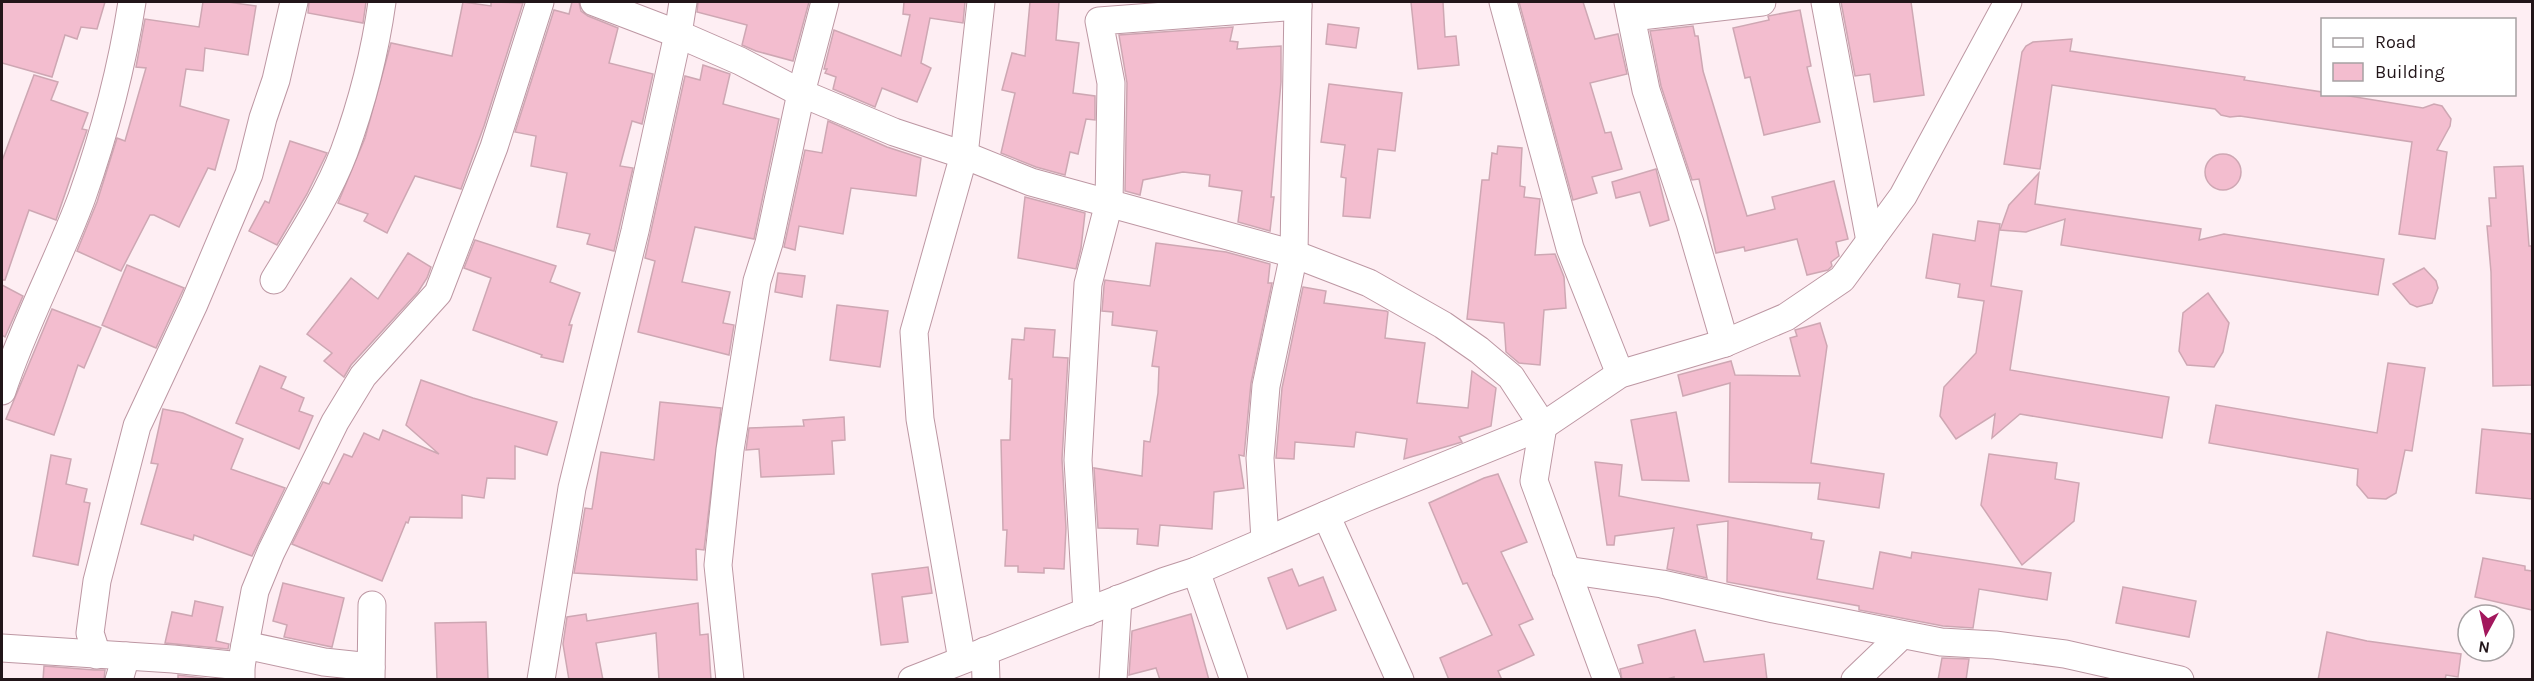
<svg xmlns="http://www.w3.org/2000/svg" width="2534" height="681" viewBox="0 0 2534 681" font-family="Karla,sans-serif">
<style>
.building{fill:#f3bdcf;stroke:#cea7b3;stroke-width:1.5}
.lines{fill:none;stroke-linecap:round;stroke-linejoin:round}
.minor-casing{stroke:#bd97a3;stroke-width:29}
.minor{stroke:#fff;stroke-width:27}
</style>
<rect width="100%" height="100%" fill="#feeef3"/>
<g class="building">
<polygon points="2,2 105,2 97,29 81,27 77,39 65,35 52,77 2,63"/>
<polygon points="203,2 228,2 256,6 248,55 205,48 203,71 186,69 180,106 229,120 215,170 208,168 179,227 154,215 150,215 121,271 77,251 97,202 117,138 125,141 146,68 136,67 145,19 199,27"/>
<polygon points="309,2 366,2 363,23 308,13"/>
<polygon points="463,2 491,6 491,2 523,3 484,126 461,189 415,176 387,233 364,221 368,214 338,203 365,138 391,43 452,56"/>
<polygon points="572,2 579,2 581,11 588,16 618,28 609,63 653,74 642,124 632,121 620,166 633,168 614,251 587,244 590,234 557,227 567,173 531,166 536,136 515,132 554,10 569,14"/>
<polygon points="698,2 809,2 793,61 756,51 742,45 747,25 697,12"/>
<polygon points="904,2 965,2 963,23 930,18 921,63 931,68 917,102 882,88 875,107 833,89 836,77 825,73 827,69 824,69 834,30 901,56 910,15 903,14"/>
<polygon points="1030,2 1059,2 1056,40 1079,43 1073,93 1095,96 1095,120 1086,119 1078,154 1070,152 1065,175 1036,167 1001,153 1015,93 1002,90 1012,53 1025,56"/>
<polygon points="1411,2 1443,2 1445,37 1456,36 1459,65 1418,69"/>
<polygon points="1519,2 1583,2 1595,39 1618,34 1627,74 1590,83 1605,133 1611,132 1622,169 1592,177 1597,193 1573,200"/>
<polygon points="1841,2 1911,2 1924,95 1874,102 1870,74 1855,76"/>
<polygon points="1800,10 1811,66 1807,67 1820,122 1764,135 1750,77 1745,78 1733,28 1769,20 1768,16"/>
<polygon points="1328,24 1359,28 1356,48 1326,44"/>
<polygon points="1693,26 1695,36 1698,36 1703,71 1747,216 1775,209 1772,197 1834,181 1848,239 1836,242 1839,256 1831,262 1832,266 1828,270 1807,275 1797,239 1745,251 1744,247 1716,253 1699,179 1692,180 1661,86 1650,31"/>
<polygon points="1233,27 1230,41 1238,42 1237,49 1281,46 1281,82 1271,197 1274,197 1270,231 1238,222 1242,191 1209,186 1210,175 1183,172 1143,180 1140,195 1125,191 1127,83 1119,35"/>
<polygon points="2072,39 2070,51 2245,77 2244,80 2322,92 2322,94 2337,94 2423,108 2434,104 2442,106 2451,119 2450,126 2437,150 2447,152 2435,239 2399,234 2412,142 2240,116 2230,117 2221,115 2215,109 2052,85 2040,169 2004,164 2022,52 2026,46 2033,42"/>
<polygon points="703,65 730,74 723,104 779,119 754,239 695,227 682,282 730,292 723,323 734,325 729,355 638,332 655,261 645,258 685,76 700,80"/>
<polygon points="34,75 58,82 51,100 88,113 82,129 87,130 56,220 29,210 5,280 2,280 2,161"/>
<polygon points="1329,84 1402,93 1395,151 1378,149 1370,218 1343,216 1346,178 1341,177 1345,145 1321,142"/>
<polygon points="828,121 887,147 921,158 916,196 851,188 843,234 799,226 795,250 784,247 805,150 822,153"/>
<polygon points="290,141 327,153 307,194 277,245 249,231 265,201 269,203"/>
<polygon points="1498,146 1522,148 1520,186 1525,187 1524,197 1540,199 1535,255 1555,254 1564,277 1566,308 1544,310 1540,365 1519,363 1506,352 1504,323 1467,319 1482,180 1489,180 1492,153 1497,154"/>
<circle cx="2223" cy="172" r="18"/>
<polygon points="2523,166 2529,246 2532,246 2532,385 2493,386 2491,272 2487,226 2491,226 2489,198 2496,198 2494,167"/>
<polygon points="1656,169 1669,220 1650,226 1640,192 1616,198 1612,182"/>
<polygon points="2039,173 2035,204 2201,229 2199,240 2224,234 2384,259 2378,295 2061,245 2065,219 2026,232 2000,230 2009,205"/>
<polygon points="1025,197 1085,213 1081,248 1076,269 1018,258"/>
<polygon points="1978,221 2000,224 1991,286 2022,291 2010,370 2169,397 2162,438 2020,414 1992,438 1995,414 1956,439 1940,416 1944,387 1976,353 1984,301 1958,297 1960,284 1926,278 1933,234 1975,241"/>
<polygon points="475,240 556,266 550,282 580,293 569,325 572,325 563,362 541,357 542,355 473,330 491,278 464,268"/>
<polygon points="1156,243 1226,252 1270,264 1268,283 1272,283 1251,383 1244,456 1239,455 1244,488 1214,492 1212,529 1160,525 1158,546 1137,544 1138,529 1098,528 1094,468 1142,476 1144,441 1150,442 1158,393 1159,367 1152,366 1157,331 1112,325 1113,312 1102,311 1104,286 1105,280 1150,286"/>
<polygon points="408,253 431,267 427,278 418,292 351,365 344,377 324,361 332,353 307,334 351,278 378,299"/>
<polygon points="127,265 184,288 156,348 102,325"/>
<polygon points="2424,268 2436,281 2438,288 2432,303 2417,307 2410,304 2393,284"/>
<polygon points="778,273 805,276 802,297 775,292"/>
<polygon points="2,285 23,296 5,337 2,335"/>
<polygon points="1303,287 1326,291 1324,303 1386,311 1388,312 1385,338 1425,343 1417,403 1468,408 1472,371 1496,388 1491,426 1459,437 1462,442 1404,459 1407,439 1356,432 1354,447 1295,442 1294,459 1276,458 1282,388"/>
<polygon points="2208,293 2229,323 2223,352 2214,367 2187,365 2179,351 2183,313"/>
<polygon points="837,305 888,311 880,367 830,360"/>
<polygon points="52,309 101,328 84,368 78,365 54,435 6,419"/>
<polygon points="1820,323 1827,346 1811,463 1884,474 1879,508 1818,499 1820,483 1729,482 1730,383 1683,396 1678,375 1731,361 1735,375 1800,376 1790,338 1797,336 1795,330"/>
<polygon points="1025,328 1055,330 1053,357 1068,358 1062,459 1066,528 1064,569 1044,568 1044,573 1018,572 1018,566 1005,566 1007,530 1003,530 1001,440 1010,440 1012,379 1009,379 1012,339 1024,340"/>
<polygon points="2388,363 2425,368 2412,451 2405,450 2396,493 2386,499 2368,498 2357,485 2358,469 2209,443 2216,405 2377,433"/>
<polygon points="260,366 286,377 281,388 304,398 299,411 313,416 299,449 236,423"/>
<polygon points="421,380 473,398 557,422 547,455 515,446 515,479 487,478 484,498 462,495 462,518 410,517 408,523 406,522 382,581 292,544 323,482 329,484 344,454 352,457 364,433 379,440 383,430 439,454 406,425"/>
<polygon points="660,402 721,408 704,550 696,549 697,580 574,573 585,508 592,509 601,452 654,460"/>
<polygon points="163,409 183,413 243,439 231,469 285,488 252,556 194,535 193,540 141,524 158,464 151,463"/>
<polygon points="1676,412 1689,481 1642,480 1631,420"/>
<polygon points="844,417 845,440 832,441 834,474 761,477 759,449 746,450 749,428 804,426 803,420"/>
<polygon points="2482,429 2532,434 2532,499 2476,493"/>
<polygon points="1989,454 2057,463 2055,479 2079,483 2074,521 2022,565 1981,505"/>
<polygon points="51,455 71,459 66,484 87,489 84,502 90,503 78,565 33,556"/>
<polygon points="1595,462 1622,465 1619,496 1812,533 1811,539 1824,541 1817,579 1873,589 1880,552 1911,558 1912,552 2051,573 2047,600 1979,589 1973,628 1943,626 1859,610 1859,606 1727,582 1728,521 1697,525 1707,578 1667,569 1674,528 1615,536 1614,545 1607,545"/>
<polygon points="1498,474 1527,542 1501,552 1533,619 1519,625 1534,655 1498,671 1502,680 1449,680 1440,658 1492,635 1467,583 1463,584 1429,503 1484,478"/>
<polygon points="2483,558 2525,566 2525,570 2532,571 2532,610 2475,597"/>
<polygon points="928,567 932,593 902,597 908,642 881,645 872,574"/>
<polygon points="1292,569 1299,586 1323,577 1336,610 1287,629 1268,578"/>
<polygon points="283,583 344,598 332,647 284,637 287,625 273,621"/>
<polygon points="2123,587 2196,601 2189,637 2116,623"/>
<polygon points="195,601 223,607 216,641 229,644 228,649 165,643 172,612 192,616"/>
<polygon points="698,603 700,635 708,634 711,680 659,680 656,633 596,643 603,680 569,680 563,644 567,617 586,614 587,621"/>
<polygon points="1191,614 1209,680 1160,680 1156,668 1129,675 1132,631"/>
<polygon points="486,622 488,680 437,680 435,623"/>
<polygon points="1695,630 1704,662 1764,654 1767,680 1674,680 1674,677 1664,680 1622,680 1620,669 1643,663 1638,645"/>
<polygon points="2327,632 2367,641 2461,654 2458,677 2446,675 2445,680 2318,680"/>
<polygon points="1942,658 1969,659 1966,680 1938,680"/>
<polygon points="44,666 94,670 105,670 104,680 43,680"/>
<polygon points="178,675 218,680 178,680"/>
</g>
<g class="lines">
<g class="minor-casing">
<g id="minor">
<polyline points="594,2 678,34 740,61 801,93 894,132 964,155 1031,182 1294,254 1369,283 1443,325 1479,350 1511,377 1543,426 1534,481 1607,680"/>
<polyline points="1503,2 1570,248 1620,374"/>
<polyline points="1628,2 1646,90 1690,223 1725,343"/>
<polyline points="1825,2 1870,241"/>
<polyline points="1632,17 1762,2"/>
<path d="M274,280C299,239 327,197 344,152C362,103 375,52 382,2"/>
<path d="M2,391C24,324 58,262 82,197C104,135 122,66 132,2"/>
<polyline points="1326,515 1400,680"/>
<polyline points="1265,540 1260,458 1266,386 1294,254 1298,2"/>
<polyline points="1566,570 1662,584 1774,609 1941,642 1995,645 2065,654 2180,680"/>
<polyline points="1196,571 1234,680"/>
<polyline points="1087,612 1078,460 1088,284 1109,203 1111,83 1099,21 1298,6"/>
<polyline points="245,645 324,662 371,667"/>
<polyline points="2,648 173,659 241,666"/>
<polyline points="985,651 986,680"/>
<polyline points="97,655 90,633 97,581 137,426 194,304 249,174 263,118 276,80 294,2"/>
<polyline points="962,660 920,419 914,332 964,155 981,2"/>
<polyline points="119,680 126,656"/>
<polyline points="241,680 241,666 255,591 271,552 335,422 363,376 438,293 494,147 540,2"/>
<polyline points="371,680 372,605"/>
<polyline points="541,680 572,488 635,231 678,34 683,2"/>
<polyline points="730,680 718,565 730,450 757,281 769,243 801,93 825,2"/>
<polyline points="912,680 1165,581 1196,571 1363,499 1543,426 1620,374 1725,343 1786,317 1842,279 1903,196 2008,2"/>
<polyline points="1113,680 1118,599"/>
<polyline points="1855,680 1902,635"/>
</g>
</g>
<use href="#minor" class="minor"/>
</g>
<rect width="2534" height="681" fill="none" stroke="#221519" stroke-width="6"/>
<rect x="2321" y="18" width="195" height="78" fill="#ffffff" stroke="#a7a1a3" stroke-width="1.5"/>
<rect x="2333" y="38" width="30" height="9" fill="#ffffff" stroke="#a7a1a3" stroke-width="1.5"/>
<text x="2375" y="48" font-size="18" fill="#221519">Road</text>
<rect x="2333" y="63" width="30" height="18" fill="#f3bdcf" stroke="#a7a1a3" stroke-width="1.5"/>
<text x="2375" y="78" font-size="18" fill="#221519">Building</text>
<g transform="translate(2486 633) rotate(188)"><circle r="28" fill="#ffffff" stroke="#a7a1a3" stroke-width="1.5"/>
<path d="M0-4.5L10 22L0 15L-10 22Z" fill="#a3175d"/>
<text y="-9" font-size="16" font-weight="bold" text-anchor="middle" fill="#221519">N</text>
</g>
</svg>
